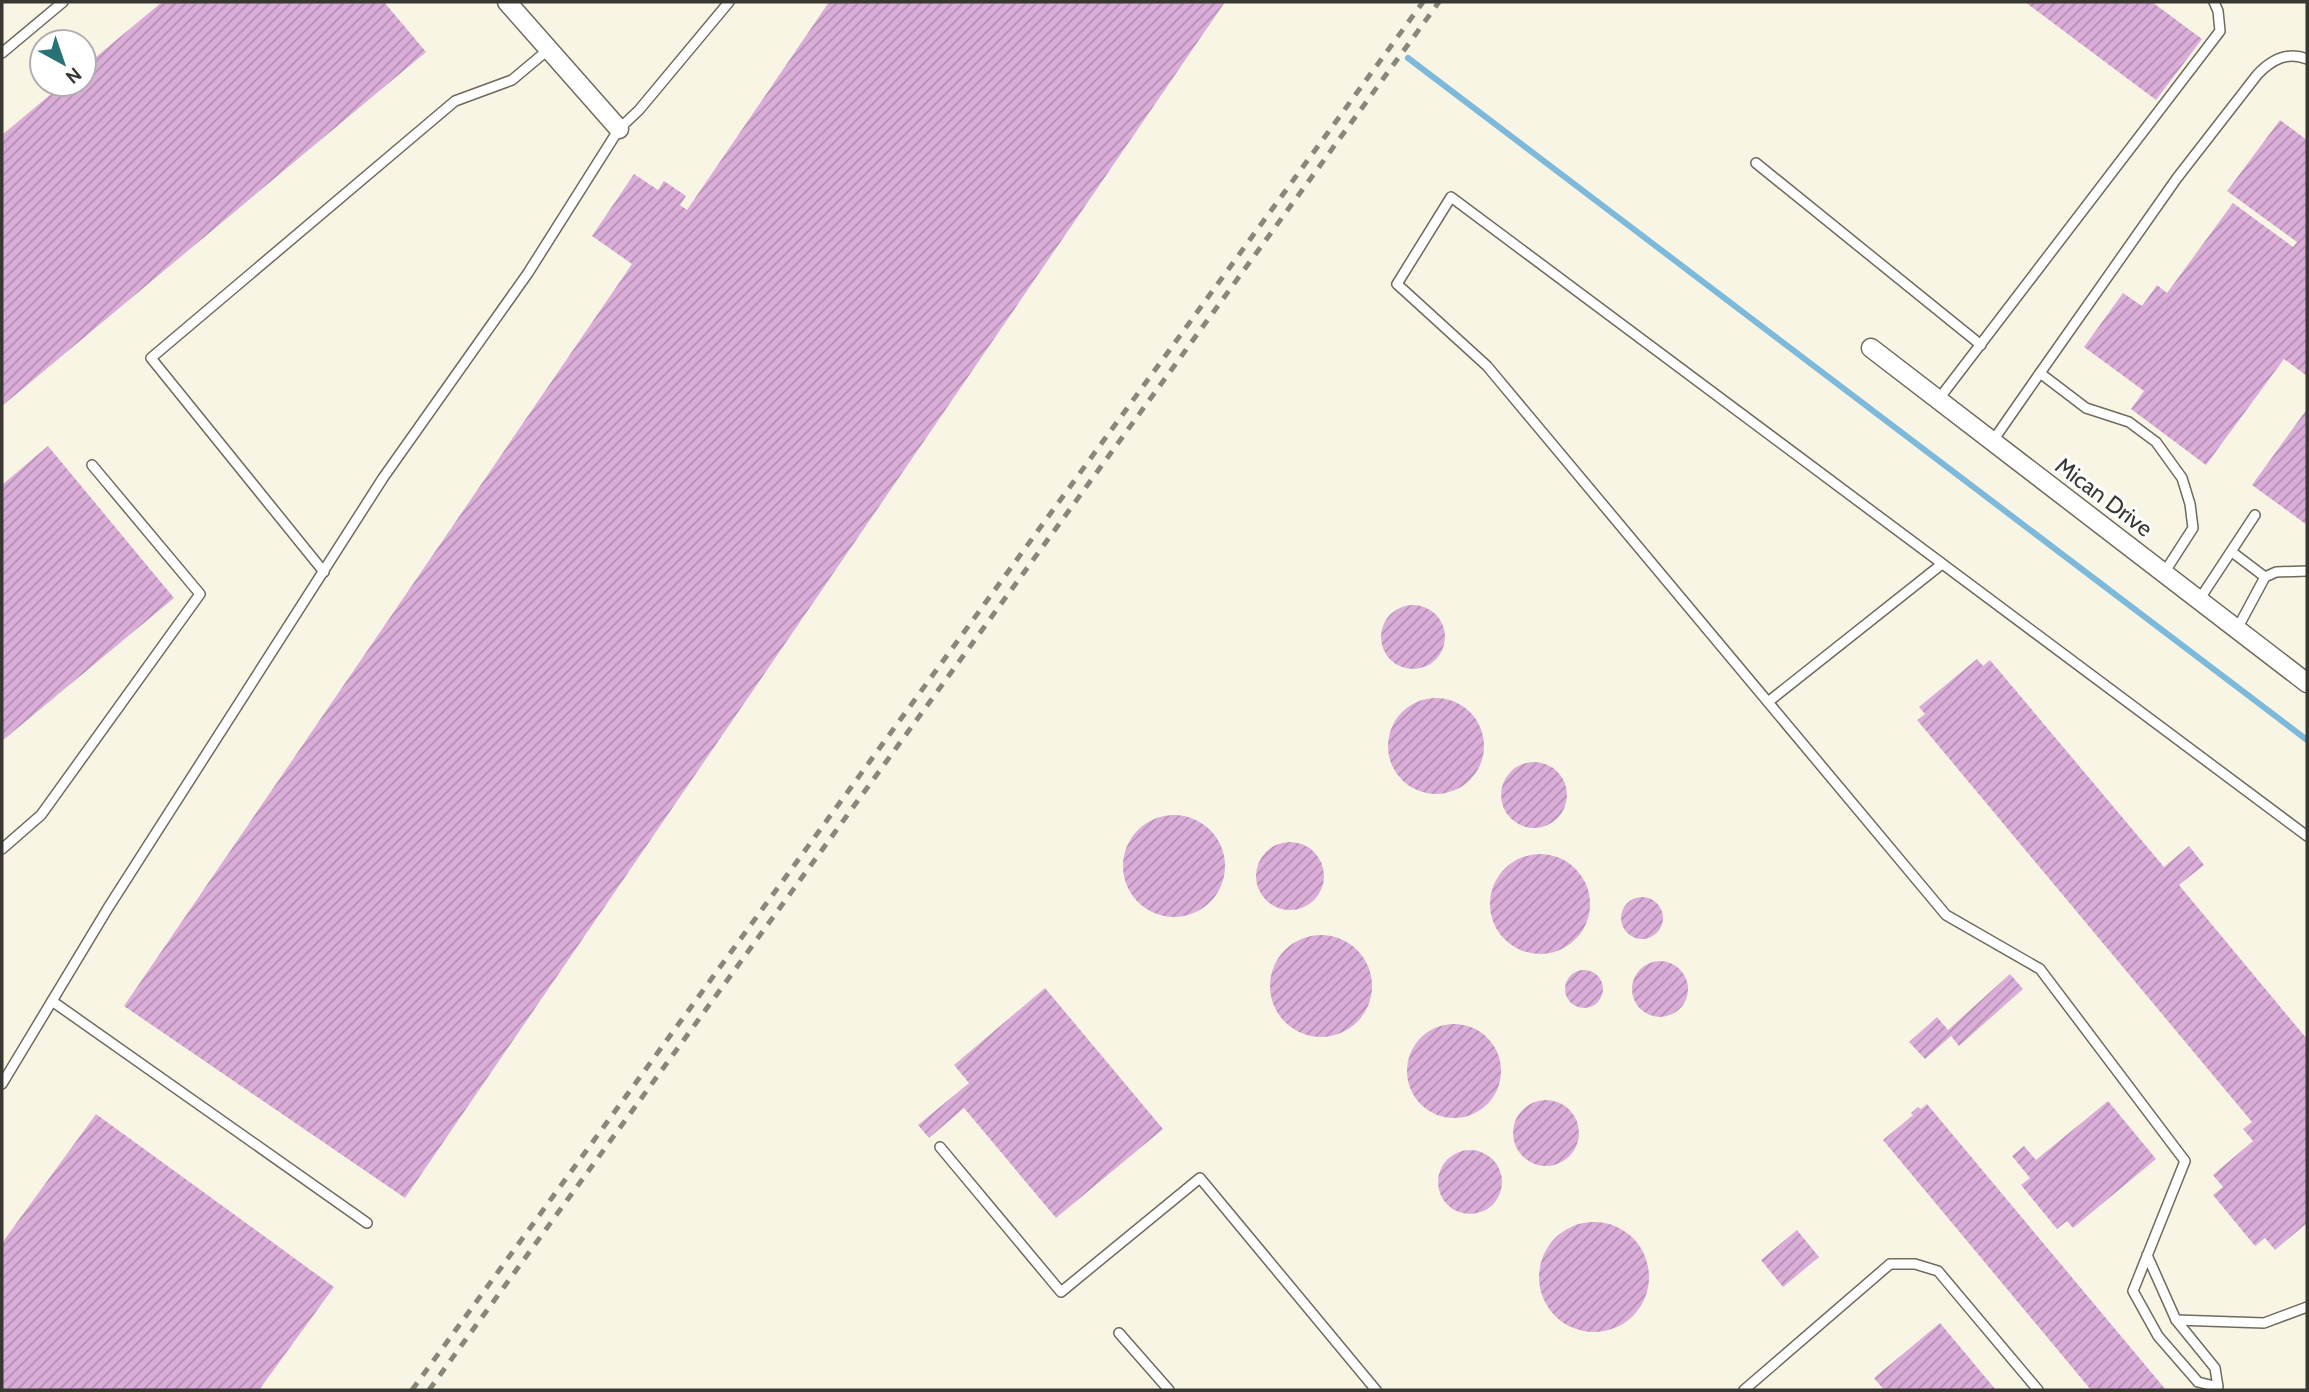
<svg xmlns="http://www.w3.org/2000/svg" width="2309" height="1392" viewBox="0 0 2309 1392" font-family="Cabin,sans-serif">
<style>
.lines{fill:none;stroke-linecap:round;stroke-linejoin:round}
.stream{stroke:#7db9da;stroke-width:6}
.building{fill:url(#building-hatch)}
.lane-casing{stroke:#6f6b5d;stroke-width:12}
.street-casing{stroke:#6f6b5d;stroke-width:21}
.lane{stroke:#fff;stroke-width:9}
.street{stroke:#fff;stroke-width:18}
.rail{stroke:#89867c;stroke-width:5;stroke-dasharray:9 9;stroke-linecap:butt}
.labels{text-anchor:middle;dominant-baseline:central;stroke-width:6;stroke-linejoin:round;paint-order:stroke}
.street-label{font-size:23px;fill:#393731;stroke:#fff}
</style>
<defs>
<pattern id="building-hatch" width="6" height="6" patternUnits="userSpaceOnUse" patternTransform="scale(1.75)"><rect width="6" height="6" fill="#dbaeda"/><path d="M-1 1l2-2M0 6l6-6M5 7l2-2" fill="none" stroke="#b38eb1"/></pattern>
</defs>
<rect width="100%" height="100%" fill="#f9f5e5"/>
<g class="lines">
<polyline class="stream" points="1408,58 2307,740"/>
</g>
<g class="building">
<polygon points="162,2 384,2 426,52 2,406 2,135 63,84 84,84 84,67"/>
<polygon points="829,2 1225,2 405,1198 124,1006 632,264 592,236 634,174 658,190 664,181 686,196 680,205 687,210"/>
<polygon points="2025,2 2152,2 2202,39 2156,100"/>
<polygon points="2280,120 2307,140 2307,376 2284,359 2206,465 2131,409 2144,391 2084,347 2123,293 2142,306 2157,285 2167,293 2233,203 2293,247 2297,242 2227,191"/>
<polygon points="2307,409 2307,525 2252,485"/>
<polygon points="48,446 174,598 2,741 2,485"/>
<circle cx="1413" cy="637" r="32"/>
<polygon points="1977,659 1983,666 1990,660 2164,867 2189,846 2204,865 2179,885 2307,1039 2307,1223 2275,1250 2265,1238 2255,1246 2213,1195 2223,1187 2213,1175 2253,1141 2243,1129 2252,1122 1917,720 1925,714 1919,707"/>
<circle cx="1436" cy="746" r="48"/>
<circle cx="1534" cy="795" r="33"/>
<circle cx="1174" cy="866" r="51"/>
<circle cx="1290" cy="876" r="34"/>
<circle cx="1540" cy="904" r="50"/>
<circle cx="1642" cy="918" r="21"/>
<circle cx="1321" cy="986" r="51"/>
<circle cx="1660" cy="989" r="28"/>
<circle cx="1584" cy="989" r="19"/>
<polygon points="2010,974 2023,989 1959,1046 1951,1036 1925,1059 1909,1042 1937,1017 1948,1030"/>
<polygon points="1045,988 1163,1129 1056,1218 964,1108 929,1138 918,1125 969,1083 954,1065"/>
<circle cx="1454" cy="1071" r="47"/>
<circle cx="1546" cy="1133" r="33"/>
<polygon points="2108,1101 2156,1159 2073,1228 2067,1221 2057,1229 2021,1185 2030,1178 2012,1156 2024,1146 2036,1160"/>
<polygon points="1927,1104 2166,1390 2091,1390 1883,1140 1913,1115 1911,1113 1918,1107 1921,1109"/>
<polygon points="96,1114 334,1287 259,1390 2,1390 2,1243"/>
<circle cx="1470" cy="1182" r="32"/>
<circle cx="1594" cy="1277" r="55"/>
<polygon points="1797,1230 1819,1257 1783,1287 1761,1260"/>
<polygon points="1940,1323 1996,1390 1884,1390 1874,1378"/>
</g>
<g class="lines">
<g class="lane-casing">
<g id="lane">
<polyline points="2,53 63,2"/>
<polyline points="1756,163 1981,345"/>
<path d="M2040,373L2177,178L2257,75C2271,60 2287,51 2307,59"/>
<polyline points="1938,400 2220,31 2218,11 2214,2"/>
<polyline points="1992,442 2040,373 2086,408 2129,422 2156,442 2182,478 2190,504 2193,528 2164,573"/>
<polyline points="2232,552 2265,577"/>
<polyline points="324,572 151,358 455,101 512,80 549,49"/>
<polyline points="2199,600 2255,515"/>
<polyline points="2237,629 2265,577 2276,572 2307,571"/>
<polyline points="1768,702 1942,564"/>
<polyline points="2,849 41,815 200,594 92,465"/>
<polyline points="52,1001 367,1223"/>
<polyline points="2,1084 108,908 383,478 528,273 619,129 639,110 729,2"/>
<polyline points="940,1147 1061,1292 1200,1178 1376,1390"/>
<polyline points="2147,1255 2176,1320 2215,1368 2218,1387 2198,1382 2158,1336 2133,1291 2185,1161 2040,969 1946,915 1487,366 1397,284 1451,197 2307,836"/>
<polyline points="2176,1320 2264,1323 2307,1307"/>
<polyline points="1119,1333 1169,1390"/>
<polyline points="1744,1390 1890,1264 1915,1264 1938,1271 2038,1390"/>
</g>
</g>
<g class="street-casing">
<g id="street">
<polyline points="507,2 619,129"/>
<polyline points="1871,348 2307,683"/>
</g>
</g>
<use href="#lane" class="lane"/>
<use href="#street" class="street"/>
<g class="rail">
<polyline points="412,1390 1423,2"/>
<polyline points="429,1390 1439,2"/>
</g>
</g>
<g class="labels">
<g class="street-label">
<text transform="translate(2104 497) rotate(37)">Mican Drive</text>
</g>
</g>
<rect width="2309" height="1392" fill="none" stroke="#393731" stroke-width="7"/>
<g transform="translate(63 63) rotate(140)"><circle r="33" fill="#ffffff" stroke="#b0afad" stroke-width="2"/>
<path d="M0-5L12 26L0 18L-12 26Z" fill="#277276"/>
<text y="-10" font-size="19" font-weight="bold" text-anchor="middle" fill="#393731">N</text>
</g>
</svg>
